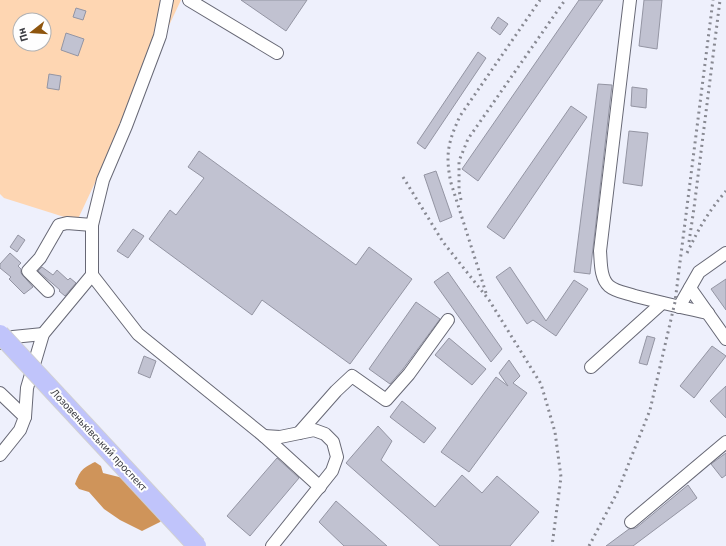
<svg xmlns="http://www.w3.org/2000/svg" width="726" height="546" viewBox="0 0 726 546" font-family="'Source Sans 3',sans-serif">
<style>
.green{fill:#fed6b2;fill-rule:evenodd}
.water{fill:#cf945a}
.building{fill:#c1c2d1;stroke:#9495a3}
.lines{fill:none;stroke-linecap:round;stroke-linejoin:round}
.minor-casing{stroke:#676875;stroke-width:14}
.minor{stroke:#fff;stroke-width:12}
.rail{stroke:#888992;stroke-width:3;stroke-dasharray:2 4;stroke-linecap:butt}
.highway-bridge-casing{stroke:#d0d0d2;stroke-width:20;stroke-linecap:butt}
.highway-bridge{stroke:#c0c4fb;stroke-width:18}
.labels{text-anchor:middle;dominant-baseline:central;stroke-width:4;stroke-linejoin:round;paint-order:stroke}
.street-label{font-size:11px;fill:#3c3d43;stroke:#fefefe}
</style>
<rect width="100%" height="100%" fill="#eef0fc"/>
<path class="green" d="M0,0H181L77,221L4,198L0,194ZM20,20H44V44H20Z"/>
<path class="water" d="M95,462L101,466L103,473L131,480L171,509L160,522L142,531L120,520L104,509L89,492L79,489L75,484C80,471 82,468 95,462Z"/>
<g class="building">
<polygon points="241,0 307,0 286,31"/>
<polygon points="579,0 603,0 478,181 462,169"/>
<polygon points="644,0 662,0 657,49 639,46"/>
<polygon points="76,8 86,11 83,20 73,17"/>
<polygon points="498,17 508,24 500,35 491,28"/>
<polygon points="66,33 84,39 78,56 61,50"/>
<polygon points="478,52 486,58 425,149 417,143"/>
<polygon points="49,74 61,76 59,90 47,88"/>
<polygon points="598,84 612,85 590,274 574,272"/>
<polygon points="632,87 647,89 646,108 631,106"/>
<polygon points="571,106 587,117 504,239 487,227"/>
<polygon points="629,131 648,133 642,186 623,183"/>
<polygon points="199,151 356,265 369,247 412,279 350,364 262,300 252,315 149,239 170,210 176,215 204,178 188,167"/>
<polygon points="436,171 452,217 440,222 424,175"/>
<polygon points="133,229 144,236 128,258 117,251"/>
<polygon points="18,235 25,240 17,252 10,247"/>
<polygon points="10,253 21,263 18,266 21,269 21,273 33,287 24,294 9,279 11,277 0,268 0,264"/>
<polygon points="42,267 53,275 57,270 68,280 70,278 76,283 65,296 59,291 60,290 38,271"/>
<polygon points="510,267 546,321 574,280 588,289 556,336 533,320 527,324 496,277"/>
<polygon points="448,272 502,349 491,362 434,282"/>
<polygon points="726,279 726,310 711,289"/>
<polygon points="416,302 440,319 403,369 390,384 369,369"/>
<polygon points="647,336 655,338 647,365 639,363"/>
<polygon points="449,338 486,369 472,385 435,355"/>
<polygon points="712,346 726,356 694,398 680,386"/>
<polygon points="144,356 156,361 150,378 138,373"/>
<polygon points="509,360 520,376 513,383 527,393 469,472 441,452 496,377 508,386 499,373"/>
<polygon points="726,386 726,418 710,401"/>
<polygon points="402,401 436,428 424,443 390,417"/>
<polygon points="378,426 392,441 381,460 435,507 462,475 482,493 497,476 539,512 510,546 440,546 346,463"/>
<polygon points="726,453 726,475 722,478 711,464"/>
<polygon points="277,458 299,478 250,536 227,516"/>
<polygon points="688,485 697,498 633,546 606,546 629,529 636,528"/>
<polygon points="336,501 387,546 344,546 319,522"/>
</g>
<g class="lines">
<g class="minor-casing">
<g id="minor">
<polyline points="167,0 160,36 126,126 103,180 92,225 92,275 138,334 264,436 320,487"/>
<polyline points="189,0 277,53"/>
<path d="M630,0L600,251C601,262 600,278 609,286C616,292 627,293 635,296C659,302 683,308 708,313"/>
<polyline points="690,288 726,339"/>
<polyline points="48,291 28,271 40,258 59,225 67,223 92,225"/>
<polyline points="679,307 699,272 726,253"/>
<polyline points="0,343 13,337 43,334"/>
<polyline points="591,367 662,303"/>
<polyline points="0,393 25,417"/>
<polyline points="299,433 336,391 352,376 386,400 409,374 448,320"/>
<polyline points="264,436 280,437 314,430 325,434 333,442 337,457 332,471 272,546"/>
<polyline points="0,455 20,430 25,417 27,388 43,334 92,275"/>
<polyline points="631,522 726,442"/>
</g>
</g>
<use href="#minor" class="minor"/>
<g class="rail">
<polyline points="403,177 443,242 489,300 541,384 555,432 561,477 552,546"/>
<polyline points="461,200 459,190 459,161 468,139 565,0"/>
<polyline points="689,242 694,208 720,0"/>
<path d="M687,253C699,228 708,212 726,191"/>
<path d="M486,293L451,183C445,155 448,142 460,116L540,0"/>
<polyline points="589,546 617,493 650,410 675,302 713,0"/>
</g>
<g class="highway-bridge-casing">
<polyline id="highway-bridge" points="0,334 197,546"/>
</g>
<use href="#highway-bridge" class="highway-bridge"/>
</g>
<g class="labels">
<g class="street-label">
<text transform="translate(99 440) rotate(47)">Лозовеньківський проспект</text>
</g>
</g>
<g transform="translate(32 32) rotate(253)"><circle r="19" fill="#fefefe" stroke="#b0b1b3"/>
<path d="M0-3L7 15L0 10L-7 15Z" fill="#8e550e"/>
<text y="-6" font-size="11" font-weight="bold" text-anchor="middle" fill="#3c3d43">Пн</text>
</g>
</svg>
